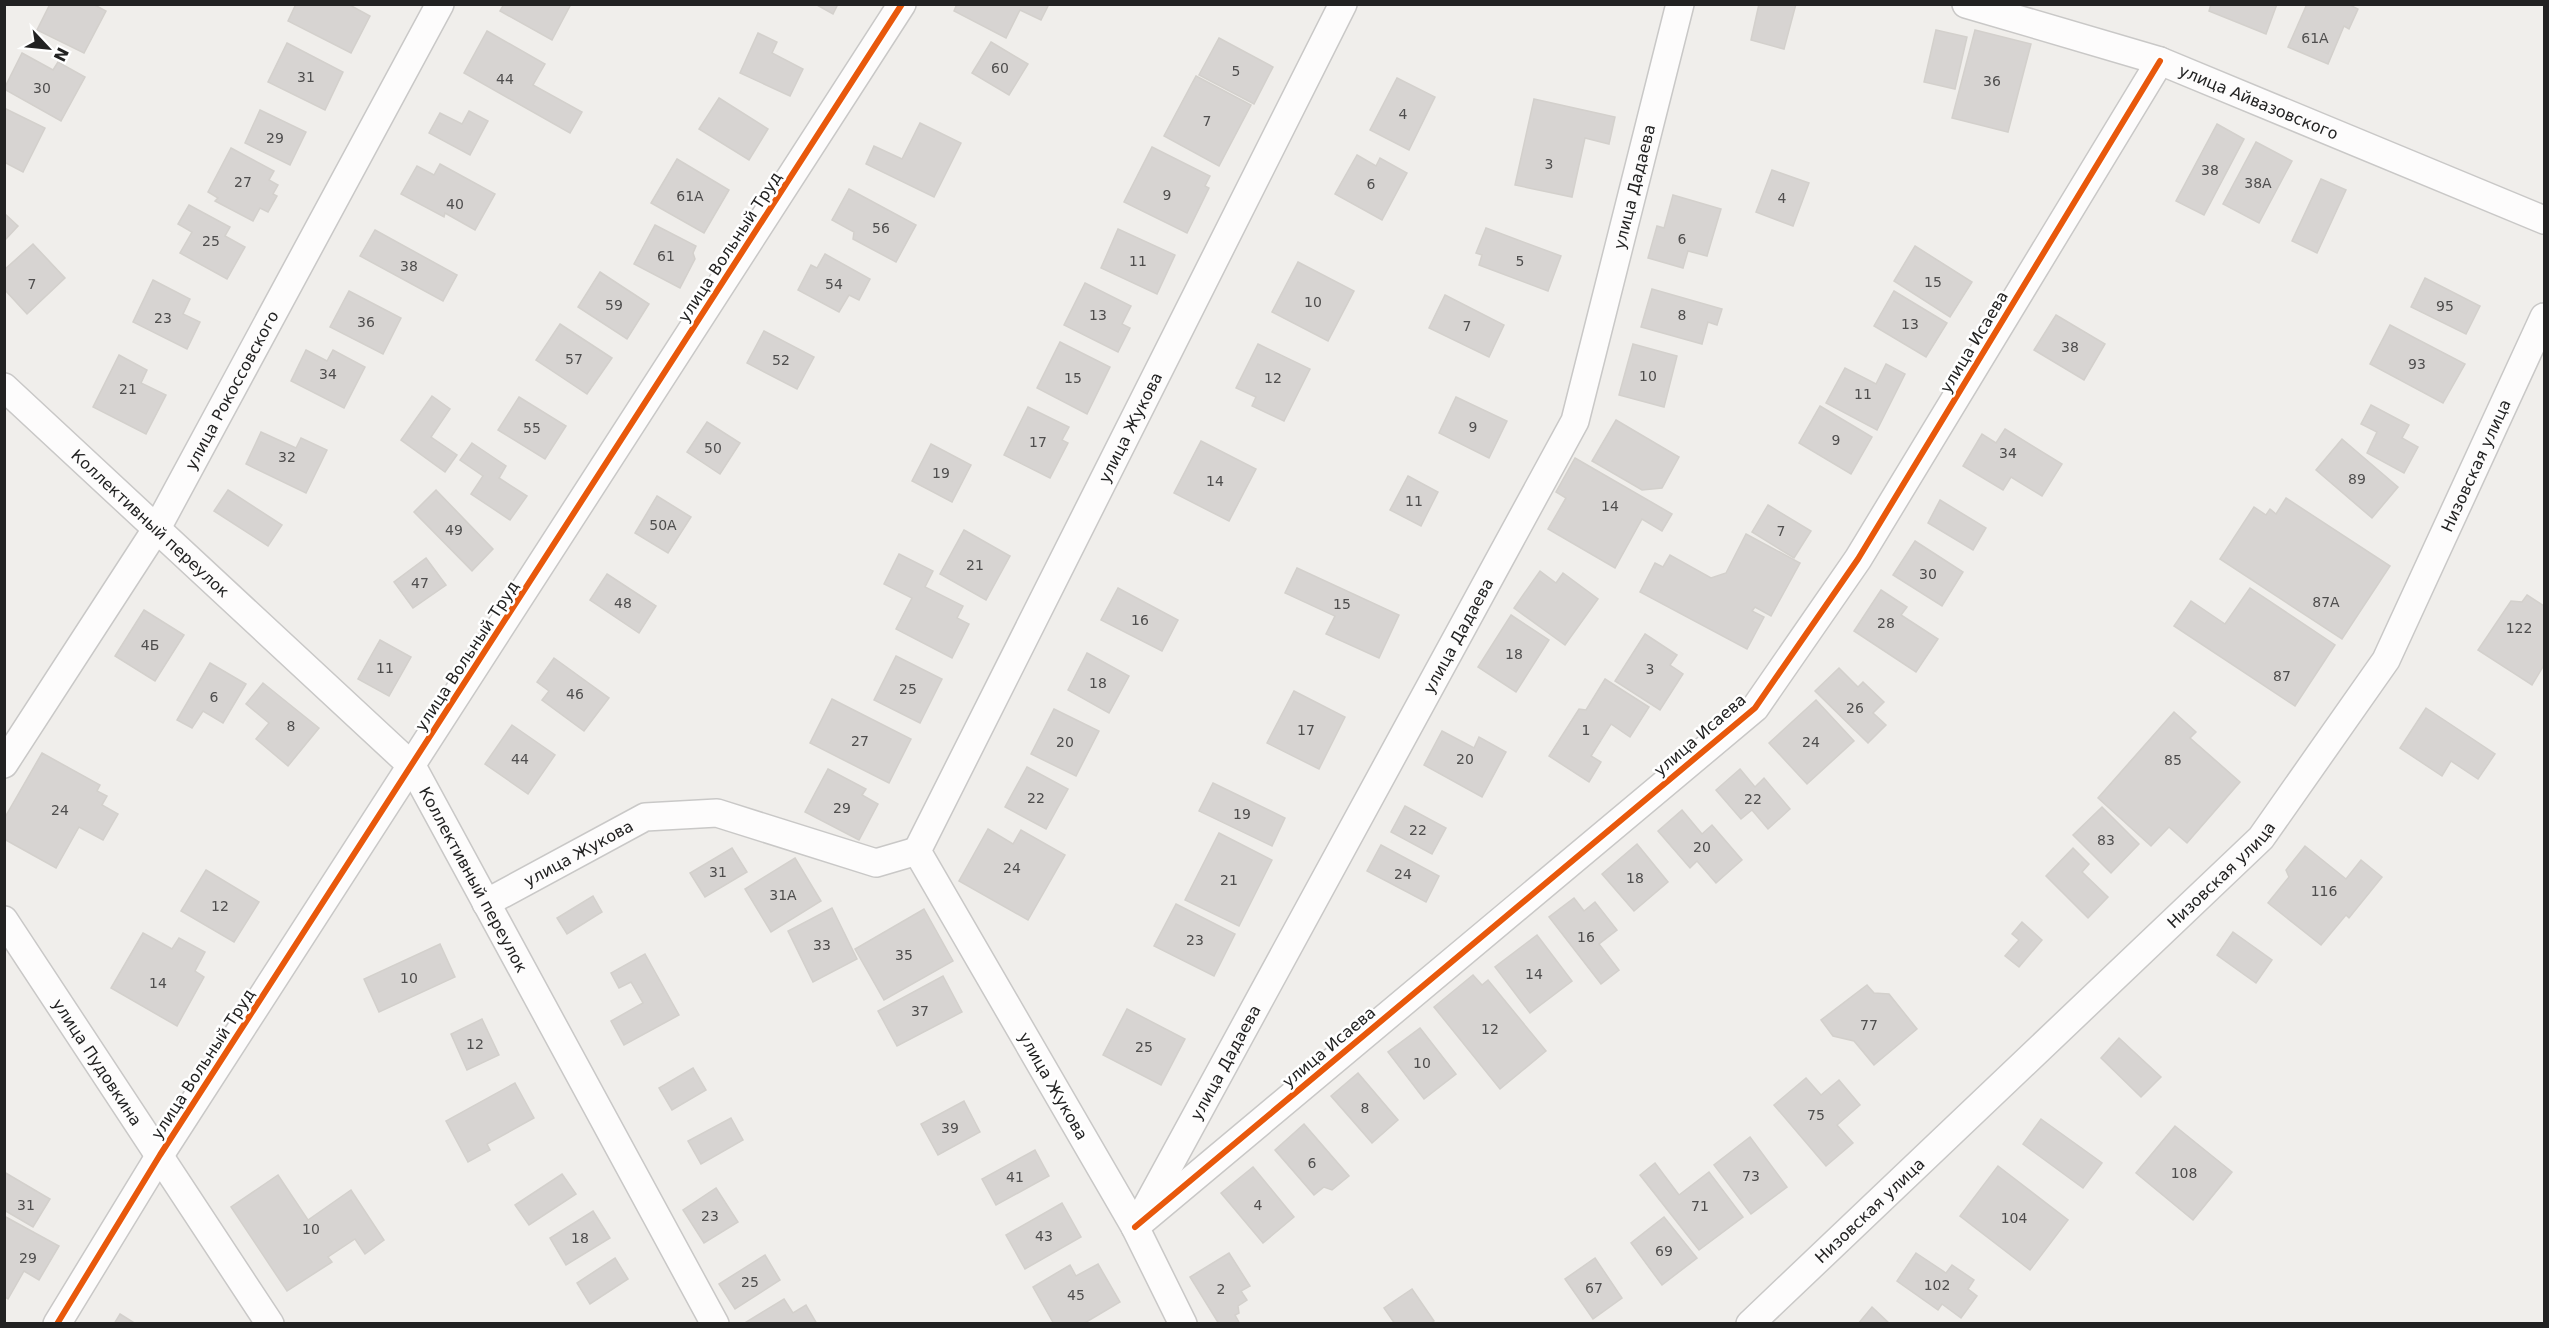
<svg xmlns="http://www.w3.org/2000/svg" width="2549" height="1328" viewBox="0 0 2549 1328" font-family="'DejaVu Sans',sans-serif">
<style>
.building{fill:#d7d4d2;stroke:#d3d0cc;stroke-width:1.5}
.lines{fill:none;stroke-linecap:round;stroke-linejoin:round}
.minor-casing{stroke:#c9c8c7;stroke-width:30}
.minor{stroke:#fdfcfc;stroke-width:27}
.cycleway-casing{stroke:#fff;stroke-width:10}
.cycleway{stroke:#e8590c;stroke-width:6}
.labels{text-anchor:middle;dominant-baseline:central;stroke-width:5;stroke-linejoin:round;paint-order:stroke}
.number-label{font-size:14px;fill:#4f4e4e}
.street-label{font-size:16px;fill:#222;stroke:#fff}
</style>
<rect width="100%" height="100%" fill="#f0eeeb"/>
<g class="building">
<polygon points="50,4 93,4 106,11 84,53 37,30"/>
<polygon points="296,4 348,4 370,16 351,53 288,21"/>
<polygon points="504,4 571,4 552,40 500,11"/>
<polygon points="815,4 838,4 833,14"/>
<polygon points="957,4 1049,4 1041,20 1020,10 1006,38 954,11"/>
<polygon points="1759,4 1796,4 1784,49 1751,40"/>
<polygon points="2211,4 2277,4 2266,34 2209,11"/>
<polygon points="2307,4 2348,4 2358,9 2349,29 2344,26 2328,64 2288,47"/>
<polygon points="1936,30 1967,37 1955,89 1924,82"/>
<polygon points="1975,30 2031,44 2008,132 1952,118"/>
<polygon points="487,31 545,64 533,85 582,112 570,133 464,73"/>
<polygon points="758,33 777,42 772,53 803,69 790,96 740,73"/>
<polygon points="1219,38 1273,67 1254,104 1199,75"/>
<polygon points="991,42 1028,64 1009,95 972,73"/>
<polygon points="287,43 343,72 325,110 268,82"/>
<polygon points="22,53 53,70 58,62 85,77 61,121 4,89"/>
<polygon points="1196,76 1251,105 1219,166 1164,136"/>
<polygon points="1397,78 1435,97 1409,150 1370,130"/>
<polygon points="719,98 768,129 749,160 699,129"/>
<polygon points="1534,99 1615,117 1609,144 1585,138 1572,197 1515,185"/>
<polygon points="4,108 45,128 23,172 4,162"/>
<polygon points="260,110 306,132 290,165 245,143"/>
<polygon points="469,111 488,121 470,155 429,133 440,113 462,124"/>
<polygon points="920,123 961,143 934,197 866,164 874,146 902,159"/>
<polygon points="2217,124 2244,139 2204,215 2176,201"/>
<polygon points="2256,142 2292,161 2259,223 2223,204"/>
<polygon points="1152,147 1210,176 1205,186 1209,188 1187,233 1124,202"/>
<polygon points="231,148 274,171 269,180 278,185 273,194 277,196 268,212 260,208 253,221 215,201 218,198 208,192"/>
<polygon points="1357,155 1376,166 1380,158 1407,173 1382,220 1335,194"/>
<polygon points="677,159 729,190 704,233 651,203"/>
<polygon points="440,164 495,194 475,230 445,213 444,217 401,194 417,166 434,175"/>
<polygon points="1772,170 1809,183 1793,226 1756,212"/>
<polygon points="2321,179 2346,190 2317,253 2292,241"/>
<polygon points="849,189 916,225 896,262 853,239 854,232 832,220"/>
<polygon points="1673,195 1721,209 1707,256 1688,251 1683,268 1648,258 1657,226 1664,228"/>
<polygon points="189,205 230,227 225,236 245,247 227,279 180,253 192,232 178,224"/>
<polygon points="4,213 18,226 4,241"/>
<polygon points="655,225 696,246 693,253 695,259 680,288 634,264"/>
<polygon points="1486,228 1561,256 1548,291 1479,265 1482,255 1476,253"/>
<polygon points="1118,229 1175,255 1157,294 1101,268"/>
<polygon points="375,230 457,275 443,301 360,256"/>
<polygon points="33,244 65,278 27,314 4,289 4,270"/>
<polygon points="1915,246 1972,282 1950,317 1894,281"/>
<polygon points="825,254 870,279 859,300 849,295 839,312 798,290 811,265 817,268"/>
<polygon points="1298,262 1354,291 1328,341 1272,312"/>
<polygon points="600,272 649,304 627,339 578,307"/>
<polygon points="2425,278 2480,306 2466,334 2411,307"/>
<polygon points="153,280 190,299 183,314 200,322 187,349 133,322"/>
<polygon points="1085,283 1131,306 1122,324 1130,328 1118,352 1064,325"/>
<polygon points="1652,289 1722,309 1717,325 1708,322 1702,344 1641,327"/>
<polygon points="349,291 401,318 383,354 330,327"/>
<polygon points="1894,291 1947,323 1926,357 1874,326"/>
<polygon points="1445,295 1504,325 1489,357 1429,328"/>
<polygon points="2056,315 2105,344 2084,380 2034,350"/>
<polygon points="560,324 612,358 587,394 536,360"/>
<polygon points="2390,325 2465,364 2443,403 2370,364"/>
<polygon points="764,331 814,357 797,389 747,363"/>
<polygon points="1060,342 1110,367 1087,414 1037,388"/>
<polygon points="1258,344 1310,369 1284,421 1252,406 1256,397 1236,388"/>
<polygon points="1633,344 1677,356 1664,407 1619,395"/>
<polygon points="306,350 327,361 333,350 365,367 344,408 291,381"/>
<polygon points="119,355 147,370 141,383 166,395 146,434 93,407"/>
<polygon points="1886,364 1905,374 1877,430 1826,403 1845,368 1876,384"/>
<polygon points="432,396 450,409 431,437 457,455 445,472 401,440"/>
<polygon points="519,397 566,426 545,459 498,430"/>
<polygon points="1456,397 1507,421 1489,458 1439,433"/>
<polygon points="2371,405 2409,425 2402,438 2418,447 2404,473 2367,453 2377,432 2361,424"/>
<polygon points="1820,406 1872,437 1851,474 1799,443"/>
<polygon points="1028,407 1069,427 1062,440 1068,443 1050,478 1004,455"/>
<polygon points="1616,420 1679,457 1662,488 1642,490 1592,461"/>
<polygon points="707,422 740,443 720,474 687,452"/>
<polygon points="2005,429 2062,464 2042,496 2011,477 2003,490 1963,466 1982,434 1996,443"/>
<polygon points="261,432 296,448 301,438 327,450 306,493 246,464"/>
<polygon points="2342,439 2398,487 2372,518 2316,470"/>
<polygon points="1201,441 1256,469 1229,521 1174,493"/>
<polygon points="472,443 506,466 499,478 527,496 510,520 471,494 483,476 460,460"/>
<polygon points="931,444 971,465 952,502 912,481"/>
<polygon points="1575,458 1672,514 1662,531 1642,519 1615,568 1548,529 1566,498 1556,492"/>
<polygon points="1408,476 1438,492 1421,526 1390,510"/>
<polygon points="228,490 282,525 268,546 214,511"/>
<polygon points="436,490 493,549 472,571 414,512"/>
<polygon points="657,496 691,517 668,553 635,533"/>
<polygon points="2286,498 2390,566 2342,639 2220,559 2254,507 2266,515 2270,509 2276,514"/>
<polygon points="1940,500 1986,528 1973,550 1928,523"/>
<polygon points="1768,505 1811,531 1794,558 1752,532"/>
<polygon points="964,530 1010,556 986,600 940,574"/>
<polygon points="1746,534 1800,563 1771,616 1755,607 1752,611 1764,617 1747,649 1640,592 1655,563 1663,567 1670,555 1711,578 1726,573"/>
<polygon points="1915,541 1963,572 1942,606 1893,575"/>
<polygon points="899,554 933,571 925,587 963,606 957,618 969,624 952,658 896,629 912,598 884,584"/>
<polygon points="426,558 446,585 413,608 394,582"/>
<polygon points="1297,568 1399,615 1379,658 1326,634 1335,616 1285,593"/>
<polygon points="1540,571 1556,583 1563,573 1598,599 1565,645 1514,608"/>
<polygon points="607,574 656,606 639,633 590,600"/>
<polygon points="1118,588 1178,620 1162,651 1101,620"/>
<polygon points="2250,588 2335,645 2295,706 2174,626 2191,601 2225,624"/>
<polygon points="1881,590 1907,607 1901,615 1938,639 1916,672 1854,631"/>
<polygon points="2527,595 2544,606 2544,665 2532,685 2478,650 2511,601 2522,602"/>
<polygon points="144,610 184,635 155,681 115,656"/>
<polygon points="1511,615 1549,640 1516,692 1478,667"/>
<polygon points="1645,634 1677,655 1670,665 1683,674 1660,710 1615,681"/>
<polygon points="380,640 411,657 389,696 358,679"/>
<polygon points="1087,653 1129,676 1109,713 1068,690"/>
<polygon points="896,656 942,679 920,723 874,700"/>
<polygon points="554,658 609,698 584,731 542,700 549,691 537,682"/>
<polygon points="210,663 246,684 223,723 203,711 192,728 177,720"/>
<polygon points="1839,668 1858,687 1863,682 1884,702 1873,713 1886,725 1868,743 1815,691"/>
<polygon points="1605,679 1649,707 1630,737 1611,724 1591,756 1601,762 1589,782 1549,756 1579,709 1586,710"/>
<polygon points="263,683 319,728 288,766 256,739 269,723 246,704"/>
<polygon points="1294,691 1345,717 1319,769 1267,743"/>
<polygon points="832,699 911,739 889,783 810,743"/>
<polygon points="1816,700 1854,741 1807,784 1769,743"/>
<polygon points="2426,708 2495,754 2478,779 2451,761 2442,776 2400,748"/>
<polygon points="1054,709 1099,731 1076,776 1031,754"/>
<polygon points="2174,712 2196,732 2190,738 2240,782 2187,843 2169,827 2151,846 2098,798"/>
<polygon points="512,725 555,755 528,794 485,764"/>
<polygon points="1442,731 1474,748 1479,737 1506,752 1482,797 1424,765"/>
<polygon points="42,753 100,785 97,791 107,796 102,805 118,814 103,840 79,827 56,868 4,839 4,819"/>
<polygon points="1027,767 1068,789 1046,829 1005,807"/>
<polygon points="828,769 866,789 862,795 878,804 859,840 805,812"/>
<polygon points="1740,769 1755,787 1764,778 1790,809 1768,829 1752,810 1741,819 1716,790"/>
<polygon points="1213,783 1285,818 1272,846 1199,811"/>
<polygon points="1405,806 1446,828 1432,854 1391,832"/>
<polygon points="2102,807 2139,844 2111,873 2073,835"/>
<polygon points="1682,810 1702,834 1712,825 1742,860 1716,883 1697,861 1690,868 1658,831"/>
<polygon points="988,829 1013,844 1021,830 1065,855 1028,920 959,881"/>
<polygon points="1219,833 1272,860 1239,926 1185,900"/>
<polygon points="1637,844 1668,882 1634,911 1602,874"/>
<polygon points="1381,845 1439,876 1426,902 1367,871"/>
<polygon points="2305,846 2346,879 2361,860 2382,877 2349,918 2346,915 2321,945 2268,903 2289,877 2286,870"/>
<polygon points="732,848 747,872 705,897 690,873"/>
<polygon points="2073,848 2089,864 2082,872 2108,897 2088,918 2046,876"/>
<polygon points="795,858 821,901 771,932 745,889"/>
<polygon points="206,870 259,902 234,942 181,911"/>
<polygon points="593,896 602,912 567,934 557,918"/>
<polygon points="1574,898 1584,911 1595,902 1617,930 1599,944 1619,970 1601,984 1549,917"/>
<polygon points="1176,904 1235,934 1214,976 1154,946"/>
<polygon points="832,908 857,959 813,982 788,931"/>
<polygon points="924,909 953,961 884,1000 855,949"/>
<polygon points="2022,922 2042,940 2019,967 2005,956 2019,940 2012,934"/>
<polygon points="2233,932 2272,960 2256,983 2217,955"/>
<polygon points="143,933 172,949 179,938 205,952 195,971 204,977 177,1026 111,988"/>
<polygon points="1537,935 1572,981 1530,1013 1495,967"/>
<polygon points="440,944 455,977 379,1012 364,979"/>
<polygon points="645,954 679,1015 624,1045 611,1021 643,1003 631,982 619,988 611,973"/>
<polygon points="1473,975 1482,985 1488,980 1546,1051 1500,1089 1434,1007"/>
<polygon points="943,976 962,1012 897,1046 878,1011"/>
<polygon points="1867,985 1874,993 1889,994 1917,1029 1874,1065 1854,1041 1833,1036 1821,1020"/>
<polygon points="1127,1009 1185,1039 1161,1085 1103,1055"/>
<polygon points="482,1019 499,1055 467,1070 451,1034"/>
<polygon points="1420,1028 1456,1074 1424,1099 1388,1052"/>
<polygon points="2119,1038 2161,1077 2141,1097 2101,1058"/>
<polygon points="693,1068 706,1090 672,1110 659,1088"/>
<polygon points="1358,1073 1398,1120 1372,1143 1331,1096"/>
<polygon points="1806,1078 1821,1095 1839,1080 1860,1105 1837,1125 1853,1143 1826,1166 1774,1105"/>
<polygon points="515,1083 534,1118 487,1144 490,1150 468,1162 446,1121"/>
<polygon points="964,1101 980,1132 938,1155 921,1124"/>
<polygon points="731,1118 743,1140 701,1164 688,1141"/>
<polygon points="2041,1119 2102,1163 2083,1188 2023,1144"/>
<polygon points="1304,1124 1349,1176 1332,1190 1324,1187 1314,1195 1275,1150"/>
<polygon points="2175,1126 2232,1172 2193,1220 2136,1173"/>
<polygon points="1750,1137 1787,1187 1751,1214 1714,1165"/>
<polygon points="1035,1150 1049,1176 996,1205 982,1179"/>
<polygon points="1655,1163 1679,1195 1709,1172 1743,1217 1699,1250 1640,1175"/>
<polygon points="1998,1166 2068,1220 2030,1270 1960,1216"/>
<polygon points="1253,1167 1294,1217 1263,1243 1221,1193"/>
<polygon points="4,1172 50,1199 33,1227 4,1210"/>
<polygon points="562,1174 576,1194 529,1225 515,1205"/>
<polygon points="278,1175 308,1220 351,1190 384,1240 365,1254 355,1239 328,1257 332,1262 287,1291 231,1207"/>
<polygon points="716,1188 738,1222 704,1243 683,1210"/>
<polygon points="1062,1203 1081,1237 1025,1269 1006,1235"/>
<polygon points="593,1211 610,1238 566,1265 550,1238"/>
<polygon points="4,1216 59,1246 39,1280 24,1271 8,1299 4,1296"/>
<polygon points="1664,1217 1697,1258 1662,1285 1631,1243"/>
<polygon points="1229,1253 1250,1286 1241,1291 1247,1300 1238,1306 1239,1313 1235,1315 1240,1324 1219,1324 1190,1277"/>
<polygon points="1916,1253 1946,1273 1952,1265 1974,1280 1968,1289 1977,1296 1961,1318 1942,1304 1938,1310 1897,1281"/>
<polygon points="765,1255 780,1280 735,1309 719,1284"/>
<polygon points="615,1258 628,1279 590,1304 577,1283"/>
<polygon points="1595,1258 1622,1298 1593,1319 1565,1279"/>
<polygon points="1098,1264 1120,1302 1083,1324 1054,1324 1033,1287 1070,1265 1076,1276"/>
<polygon points="1412,1289 1434,1321 1431,1324 1395,1324 1384,1308"/>
<polygon points="784,1299 793,1313 806,1305 817,1324 743,1324"/>
<polygon points="1872,1307 1890,1324 1858,1324"/>
<polygon points="120,1314 136,1324 114,1324"/>
</g>
<g class="lines">
<g class="minor-casing">
<g id="minor">
<path id="s1" d="M1966,4L2160,61L2544,220"/>
<path id="s2" d="M4,387L412,766L715,1324"/>
<path id="s3" d="M4,764L157,528L440,4"/>
<path id="s4" d="M486,903L645,817L717,813L876,863L917,851"/>
<path id="s5" d="M4,920L270,1324"/>
<path id="s6" d="M1142,1215L1575,421L1680,4"/>
<polyline points="1135,1227 1755,708 1858,559 2160,61"/>
<polyline points="57,1324 160,1155 902,4"/>
<path id="s7" d="M1183,1324L1135,1227L917,851L1343,4"/>
<path id="s8" d="M1750,1324L2261,838L2386,660L2544,317"/>
</g>
</g>
<use href="#minor" class="minor"/>
<g class="cycleway-casing">
<g id="cycleway">
<polyline points="1135,1227 1755,708 1858,559 2160,61"/>
<polyline points="57,1324 160,1155 902,4"/>
</g>
</g>
<use href="#cycleway" class="cycleway"/>
</g>
<g class="labels">
<g class="number-label">
<text x="2315" y="38">61А</text>
<text x="1000" y="68">60</text>
<text x="1236" y="71">5</text>
<text x="306" y="77">31</text>
<text x="505" y="79">44</text>
<text x="1992" y="81">36</text>
<text x="42" y="88">30</text>
<text x="1403" y="114">4</text>
<text x="1207" y="121">7</text>
<text x="275" y="138">29</text>
<text x="1549" y="164">3</text>
<text x="2210" y="170">38</text>
<text x="243" y="182">27</text>
<text x="2258" y="183">38А</text>
<text x="1371" y="184">6</text>
<text x="1167" y="195">9</text>
<text x="690" y="196">61А</text>
<text x="1782" y="198">4</text>
<text x="455" y="204">40</text>
<text x="881" y="228">56</text>
<text x="1682" y="239">6</text>
<text x="211" y="241">25</text>
<text x="666" y="256">61</text>
<text x="1138" y="261">11</text>
<text x="1520" y="261">5</text>
<text x="409" y="266">38</text>
<text x="1933" y="282">15</text>
<text x="32" y="284">7</text>
<text x="834" y="284">54</text>
<text x="1313" y="302">10</text>
<text x="614" y="305">59</text>
<text x="2445" y="306">95</text>
<text x="1098" y="315">13</text>
<text x="1682" y="315">8</text>
<text x="163" y="318">23</text>
<text x="366" y="322">36</text>
<text x="1910" y="324">13</text>
<text x="1467" y="326">7</text>
<text x="2070" y="347">38</text>
<text x="574" y="359">57</text>
<text x="781" y="360">52</text>
<text x="2417" y="364">93</text>
<text x="328" y="374">34</text>
<text x="1648" y="376">10</text>
<text x="1073" y="378">15</text>
<text x="1273" y="378">12</text>
<text x="128" y="389">21</text>
<text x="1863" y="394">11</text>
<text x="1473" y="427">9</text>
<text x="532" y="428">55</text>
<text x="1836" y="440">9</text>
<text x="1038" y="442">17</text>
<text x="713" y="448">50</text>
<text x="2008" y="453">34</text>
<text x="287" y="457">32</text>
<text x="941" y="473">19</text>
<text x="2357" y="479">89</text>
<text x="1215" y="481">14</text>
<text x="1414" y="501">11</text>
<text x="1610" y="506">14</text>
<text x="663" y="525">50А</text>
<text x="454" y="530">49</text>
<text x="1781" y="531">7</text>
<text x="975" y="565">21</text>
<text x="1928" y="574">30</text>
<text x="420" y="583">47</text>
<text x="2326" y="602">87А</text>
<text x="623" y="603">48</text>
<text x="1342" y="604">15</text>
<text x="1140" y="620">16</text>
<text x="1886" y="623">28</text>
<text x="2519" y="628">122</text>
<text x="150" y="645">4Б</text>
<text x="1514" y="654">18</text>
<text x="385" y="668">11</text>
<text x="1650" y="669">3</text>
<text x="2282" y="676">87</text>
<text x="1098" y="683">18</text>
<text x="908" y="689">25</text>
<text x="575" y="694">46</text>
<text x="214" y="697">6</text>
<text x="1855" y="708">26</text>
<text x="291" y="726">8</text>
<text x="1306" y="730">17</text>
<text x="1586" y="730">1</text>
<text x="860" y="741">27</text>
<text x="1065" y="742">20</text>
<text x="1811" y="742">24</text>
<text x="520" y="759">44</text>
<text x="1465" y="759">20</text>
<text x="2173" y="760">85</text>
<text x="1036" y="798">22</text>
<text x="1753" y="799">22</text>
<text x="842" y="808">29</text>
<text x="60" y="810">24</text>
<text x="1242" y="814">19</text>
<text x="1418" y="830">22</text>
<text x="2106" y="840">83</text>
<text x="1702" y="847">20</text>
<text x="1012" y="868">24</text>
<text x="718" y="872">31</text>
<text x="1403" y="874">24</text>
<text x="1635" y="878">18</text>
<text x="1229" y="880">21</text>
<text x="2324" y="891">116</text>
<text x="783" y="895">31А</text>
<text x="220" y="906">12</text>
<text x="1586" y="937">16</text>
<text x="1195" y="940">23</text>
<text x="822" y="945">33</text>
<text x="904" y="955">35</text>
<text x="1534" y="974">14</text>
<text x="409" y="978">10</text>
<text x="158" y="983">14</text>
<text x="920" y="1011">37</text>
<text x="1869" y="1025">77</text>
<text x="1490" y="1029">12</text>
<text x="475" y="1044">12</text>
<text x="1144" y="1047">25</text>
<text x="1422" y="1063">10</text>
<text x="1365" y="1108">8</text>
<text x="1816" y="1115">75</text>
<text x="950" y="1128">39</text>
<text x="1312" y="1163">6</text>
<text x="2184" y="1173">108</text>
<text x="1751" y="1176">73</text>
<text x="1015" y="1177">41</text>
<text x="26" y="1205">31</text>
<text x="1258" y="1205">4</text>
<text x="1700" y="1206">71</text>
<text x="710" y="1216">23</text>
<text x="2014" y="1218">104</text>
<text x="311" y="1229">10</text>
<text x="1044" y="1236">43</text>
<text x="580" y="1238">18</text>
<text x="1664" y="1251">69</text>
<text x="28" y="1258">29</text>
<text x="750" y="1282">25</text>
<text x="1937" y="1285">102</text>
<text x="1594" y="1288">67</text>
<text x="1221" y="1289">2</text>
<text x="1076" y="1295">45</text>
</g>
<g class="street-label">
<text stroke="none"><textPath href="#s1" startOffset="309">улица Айвазовского</textPath></text>
<text stroke="none"><textPath href="#s6" startOffset="1146">улица Дадаева</textPath></text>
<text transform="translate(730 247) rotate(-57)">улица Вольный Труд</text>
<text transform="translate(1974 342) rotate(-59)">улица Исаева</text>
<text stroke="none"><textPath href="#s3" startOffset="438">улица Рокоссовского</textPath></text>
<text stroke="none"><textPath href="#s7" startOffset="1017">улица Жукова</textPath></text>
<text stroke="none"><textPath href="#s8" startOffset="1137">Низовская улица</textPath></text>
<text stroke="none"><textPath href="#s2" startOffset="200">Коллективный переулок</textPath></text>
<text stroke="none"><textPath href="#s6" startOffset="660">улица Дадаева</textPath></text>
<text transform="translate(467 656) rotate(-57)">улица Вольный Труд</text>
<text transform="translate(1700 735) rotate(-41)">улица Исаева</text>
<text stroke="none"><textPath href="#s4" startOffset="105">улица Жукова</textPath></text>
<text stroke="none"><textPath href="#s8" startOffset="651">Низовская улица</textPath></text>
<text stroke="none"><textPath href="#s2" startOffset="686">Коллективный переулок</textPath></text>
<text transform="translate(1329 1047) rotate(-40)">улица Исаева</text>
<text stroke="none"><textPath href="#s5" startOffset="170">улица Пудовкина</textPath></text>
<text stroke="none"><textPath href="#s6" startOffset="174">улица Дадаева</textPath></text>
<text transform="translate(203 1064) rotate(-57)">улица Вольный Труд</text>
<text transform="translate(1053 1086) rotate(60)">улица Жукова</text>
<text stroke="none"><textPath href="#s8" startOffset="165">Низовская улица</textPath></text>
</g>
</g>
<rect width="2549" height="1328" fill="none" stroke="#222222" stroke-width="12"/>
<g transform="translate(48 48) rotate(116)" stroke="#ffffff" stroke-width="4.5" paint-order="stroke">
<path d="M0-4.5L10 22L0 15L-10 22Z" fill="#222222"/>
<text y="-9" font-size="16" font-weight="bold" text-anchor="middle" fill="#222222">N</text>
</g>
</svg>
